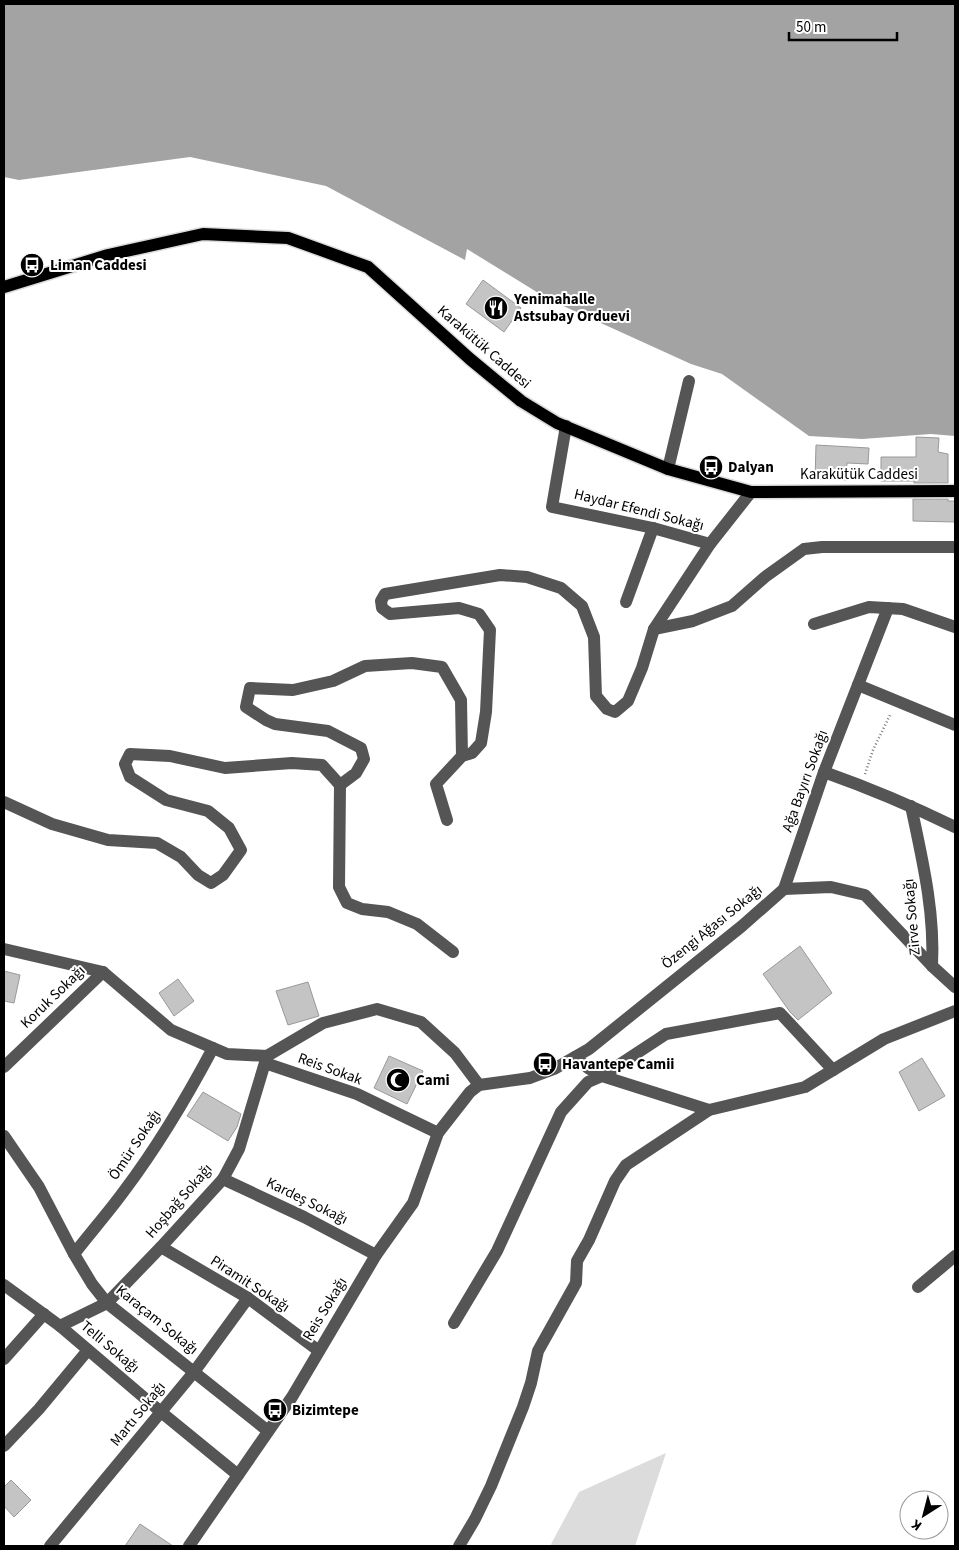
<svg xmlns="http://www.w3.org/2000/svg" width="959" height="1550" viewBox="0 0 959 1550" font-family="'Source Sans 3',sans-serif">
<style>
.green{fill:#dcdcdc}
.water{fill:#a3a3a3}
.building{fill:#c4c4c4;stroke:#999}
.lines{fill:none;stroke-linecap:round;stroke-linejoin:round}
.major-casing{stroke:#dbdbdb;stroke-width:15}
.path{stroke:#777;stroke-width:2.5;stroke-dasharray:1 2.5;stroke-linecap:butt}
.minor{stroke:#555;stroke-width:12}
.major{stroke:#000;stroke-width:12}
.labels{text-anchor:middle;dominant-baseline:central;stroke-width:4;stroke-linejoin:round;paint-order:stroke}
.poi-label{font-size:15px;font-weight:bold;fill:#000;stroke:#fff;text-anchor:start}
.street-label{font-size:15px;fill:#000;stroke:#fff}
</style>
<rect width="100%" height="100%" fill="#fff"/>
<polygon class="green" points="666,1453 635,1546 550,1546 579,1492"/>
<polygon class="water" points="4,4 955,4 955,436 931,434 862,439 809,436 722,374 691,364 548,299 467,249 465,260 326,186 190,157 19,180 4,177"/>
<g class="building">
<polygon points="483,280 521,308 504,332 466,304"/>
<polygon points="916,437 939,438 938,452 948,454 948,483 914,483 914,481 881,481 881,457 916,457"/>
<polygon points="816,445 869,448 868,464 847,463 846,480 815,479"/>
<polygon points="913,499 948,499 948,501 955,501 955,522 913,521"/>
<polygon points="800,946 832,993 798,1020 790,1012 763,974"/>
<polygon points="4,971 20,975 14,1003 4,1001"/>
<polygon points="178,979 194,1001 174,1016 159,993"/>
<polygon points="308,982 319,1016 288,1025 276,991"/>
<polygon points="389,1056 423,1071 407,1104 374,1088"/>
<polygon points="922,1058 945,1096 919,1111 899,1072"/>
<polygon points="203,1092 241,1114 237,1127 228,1141 187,1116"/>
<polygon points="11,1480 31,1500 14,1517 4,1506 4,1487"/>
<polygon points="140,1524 173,1546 125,1546"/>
</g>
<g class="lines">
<g class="major-casing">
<polyline id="major" points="4,287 108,255 203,234 288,238 368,267 470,359 521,401 557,423 668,469 751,492 955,491"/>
</g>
<polyline class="path" points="865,774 873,750 891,713"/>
<g class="minor">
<polyline points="566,426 552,507 653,528 710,544"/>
<polyline points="668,469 689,381"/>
<polyline points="626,602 653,528"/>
<polyline points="814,624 869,607 903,609 955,627"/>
<polyline points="654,629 693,621 732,606 765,577 804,549 822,547 955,547"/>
<polyline points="858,685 955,725"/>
<path d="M824,772C869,788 912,806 955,827"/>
<polyline points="340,785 356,773 364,759 361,748 328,731 275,724 266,720 246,707 250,688 293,690 333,681 365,666 412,663 442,667 461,700 462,756"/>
<polyline points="4,802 52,824 108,840 157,843 181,857 198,875 211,883 223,875 241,850 229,828 208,811 166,800 130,777 125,764 130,754 170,756 225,768 292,763 322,765 340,785 339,887 347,903 362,909 388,912 417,924 453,952"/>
<path d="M911,806C922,858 935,912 932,966"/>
<polyline points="447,820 436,784 462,756 472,753 481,743 486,712 490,630 479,614 459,608 390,614 382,608 381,601 385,594 500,575 527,577 561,588 582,606 594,637 596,696 607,709 615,712 628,701 642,668 654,629 710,544 751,492"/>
<polyline points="784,889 824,772 888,608"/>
<polyline points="4,949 103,972 171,1030 227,1054 267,1056 323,1023 377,1009 421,1022 455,1053 479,1085"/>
<polyline points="575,1057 588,1068 602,1076 666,1034 780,1013 833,1070"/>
<polyline points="265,1063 357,1094 438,1133"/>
<polyline points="4,1067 103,972"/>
<polyline points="4,1136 39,1187 74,1254 92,1284 107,1303 268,1431"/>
<polyline points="223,1179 304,1217 376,1255"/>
<polyline points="161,1247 248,1298 319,1351"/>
<path d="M74,1254C90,1233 108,1213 124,1191C158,1146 187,1097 213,1048"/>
<polyline points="4,1285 60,1326 161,1412 238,1475"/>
<polyline points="918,1287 955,1256"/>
<polyline points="454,1323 497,1251 561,1112 588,1082 602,1076 709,1110"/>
<polyline points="60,1326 107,1303 161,1247 223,1179 239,1149 267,1056"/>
<polyline points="4,1359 44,1314"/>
<polyline points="4,1446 39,1409 88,1350"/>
<polyline points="50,1546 194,1372 248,1298"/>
<polyline points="189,1546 292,1397 376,1255 413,1203 438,1133 470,1092 479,1085 530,1078 554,1069 589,1049 742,926 784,889 831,887 865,895 932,966 955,987"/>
<polyline points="459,1546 475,1519 491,1486 523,1407 531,1383 538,1351 576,1283 577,1261 589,1240 615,1181 626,1165 709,1110 805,1087 884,1039 955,1011"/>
</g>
<use href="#major" class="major"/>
</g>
<defs>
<g id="bus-disc" transform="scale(1.25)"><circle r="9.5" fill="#000" stroke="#fff"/><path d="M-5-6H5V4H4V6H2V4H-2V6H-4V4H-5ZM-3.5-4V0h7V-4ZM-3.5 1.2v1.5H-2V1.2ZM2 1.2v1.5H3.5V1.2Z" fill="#fff"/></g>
<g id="restaurant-disc" transform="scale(1.25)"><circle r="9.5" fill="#000" stroke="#fff"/><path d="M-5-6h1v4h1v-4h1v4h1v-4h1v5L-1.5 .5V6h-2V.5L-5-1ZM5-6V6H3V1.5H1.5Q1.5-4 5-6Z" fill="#fff"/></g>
<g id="mosque-disc" transform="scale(1.25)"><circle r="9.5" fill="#000" stroke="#fff"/><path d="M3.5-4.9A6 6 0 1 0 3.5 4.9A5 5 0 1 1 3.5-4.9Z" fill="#fff"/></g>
</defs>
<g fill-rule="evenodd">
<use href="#bus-disc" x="32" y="265"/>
<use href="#restaurant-disc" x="496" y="308"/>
<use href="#bus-disc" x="711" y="467"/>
<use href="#bus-disc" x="545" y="1064"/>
<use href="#mosque-disc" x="398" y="1080"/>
<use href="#bus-disc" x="275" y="1410"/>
</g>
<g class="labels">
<g class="poi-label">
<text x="50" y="265">Liman Caddesi</text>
<text x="514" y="299">Yenimahalle<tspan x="514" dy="17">Astsubay Orduevi</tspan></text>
<text x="728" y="467">Dalyan</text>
<text x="562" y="1064">Havantepe Camii</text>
<text x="416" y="1080">Cami</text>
<text x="292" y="1410">Bizimtepe</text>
</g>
<g class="street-label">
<text transform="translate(484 347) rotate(41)">Karakütük Caddesi</text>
<text x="859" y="474">Karakütük Caddesi</text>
<text transform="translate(639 510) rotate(14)">Haydar Efendi Sokağı</text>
<text transform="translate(805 781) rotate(-70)">Ağa Bayırı Sokağı</text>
<text transform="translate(912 917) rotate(-95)">Zirve Sokağı</text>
<text transform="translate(712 927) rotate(-39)">Özengi Ağası Sokağı</text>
<text transform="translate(53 997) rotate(-44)">Koruk Sokağı</text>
<text transform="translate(330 1069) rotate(20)">Reis Sokak</text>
<text transform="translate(135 1145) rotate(-56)">Ömür Sokağı</text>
<text transform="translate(179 1201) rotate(-49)">Hoşbağ Sokağı</text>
<text transform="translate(307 1201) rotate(26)">Kardeş Sokağı</text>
<text transform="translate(250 1284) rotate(33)">Piramit Sokağı</text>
<text transform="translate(325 1309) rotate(-59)">Reis Sokağı</text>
<text transform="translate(157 1320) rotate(39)">Karaçam Sokağı</text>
<text transform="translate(110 1347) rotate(40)">Telli Sokağı</text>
<text transform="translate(138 1414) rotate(-51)">Martı Sokağı</text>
</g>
</g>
<rect width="959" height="1550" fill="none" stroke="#000000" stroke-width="10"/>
<g transform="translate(924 1515) rotate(216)"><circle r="24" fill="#ffffff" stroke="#999999"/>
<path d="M0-4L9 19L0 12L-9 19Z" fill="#000000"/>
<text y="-8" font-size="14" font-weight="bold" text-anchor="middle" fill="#000000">K</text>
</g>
<path d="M789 32v8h108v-8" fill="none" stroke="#000000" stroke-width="2.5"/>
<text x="796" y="32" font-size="15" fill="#000000" stroke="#ffffff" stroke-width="4" paint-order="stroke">50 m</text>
</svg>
